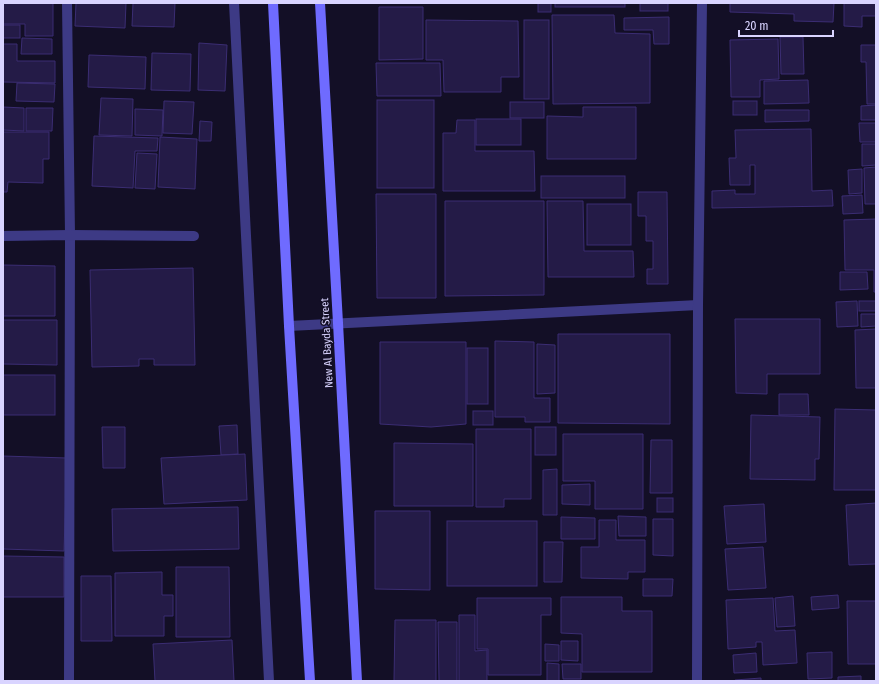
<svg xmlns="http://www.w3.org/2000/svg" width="879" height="684" viewBox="0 0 879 684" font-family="'Fira Sans Condensed',sans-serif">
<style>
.building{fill:#241b47;stroke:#3b2d73}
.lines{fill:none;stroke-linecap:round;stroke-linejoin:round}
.street{stroke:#3d3a85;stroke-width:10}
.secondary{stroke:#6f6bff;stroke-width:10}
.labels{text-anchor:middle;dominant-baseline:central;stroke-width:3;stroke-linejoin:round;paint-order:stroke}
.street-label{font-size:11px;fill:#d9d4ff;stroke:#130f26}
</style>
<rect width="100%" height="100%" fill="#130f26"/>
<g class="building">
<polygon points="3,3 53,3 53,36 25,36 25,24 3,24"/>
<polygon points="76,3 126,3 125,28 75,26"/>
<polygon points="133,3 175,3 174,27 132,26"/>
<rect x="538" y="3" width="13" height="9"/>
<rect x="555" y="3" width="70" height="4"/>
<rect x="640" y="3" width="28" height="8"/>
<polygon points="730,3 834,3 833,22 794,21 794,14 730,12"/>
<polygon points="844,3 876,3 876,16 862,16 862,27 844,26"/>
<polygon points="379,7 423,7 423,59 379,60"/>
<polygon points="552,15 614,15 615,33 650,34 650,103 553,104"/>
<polygon points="669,17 669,44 654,44 653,30 624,30 624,18"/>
<polygon points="426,20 518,21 519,77 501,77 501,92 444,92 443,60 426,60"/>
<rect x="524" y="20" width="25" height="79"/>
<rect x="3" y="25" width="17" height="13"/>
<polygon points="780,37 803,37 804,74 781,74"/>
<polygon points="22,38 52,39 52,54 21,54"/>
<polygon points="778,39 779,79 760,80 760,97 731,97 730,40"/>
<polygon points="199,43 227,45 225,91 198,90"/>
<polygon points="3,44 17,44 17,61 55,61 55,83 3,82"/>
<polygon points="861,45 876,45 876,104 867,104 866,62 861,62"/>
<polygon points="152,53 191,54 190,91 151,90"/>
<polygon points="89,55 146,57 145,89 88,87"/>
<polygon points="376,63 440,63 441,96 377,96"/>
<polygon points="808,80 809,103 764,104 764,81"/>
<polygon points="17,83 55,84 54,102 16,101"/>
<polygon points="101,98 133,99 132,136 99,135"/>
<rect x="377" y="100" width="57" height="88"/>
<polygon points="164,101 194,102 192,134 163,133"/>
<rect x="733" y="101" width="24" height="14"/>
<rect x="510" y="102" width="34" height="16"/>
<polygon points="876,105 876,120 861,120 861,106"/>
<polygon points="3,107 24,108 24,131 3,130"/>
<polygon points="583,107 636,107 636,159 547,159 547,116 583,117"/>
<polygon points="26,108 53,108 52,131 26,131"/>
<polygon points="135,109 163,110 162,136 135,135"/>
<polygon points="765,110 809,110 809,121 765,122"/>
<rect x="476" y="119" width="45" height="26"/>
<polygon points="457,120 475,120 475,151 534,151 535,191 443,191 443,133 456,133"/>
<polygon points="200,121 212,122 211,141 199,141"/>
<polygon points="859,123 876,123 876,142 860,142"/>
<polygon points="811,129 812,191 832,190 833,206 712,208 712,191 735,190 735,194 755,194 755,165 750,165 750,185 730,185 729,158 736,158 735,130"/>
<polygon points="3,132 49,132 49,159 43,159 43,183 8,182 7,192 3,192"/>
<polygon points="94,136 158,138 157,151 135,151 133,188 92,186"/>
<polygon points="160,137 197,139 195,189 158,187"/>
<polygon points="862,144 876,144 876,165 862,166"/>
<polygon points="137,153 157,154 155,189 135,188"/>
<polygon points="876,167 876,204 865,204 864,168"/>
<polygon points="862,169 862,193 849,194 848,170"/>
<rect x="541" y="176" width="84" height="22"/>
<polygon points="638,192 667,192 668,284 647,284 647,269 653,269 653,241 646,241 646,216 638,216"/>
<polygon points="376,194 436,194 436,298 377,298"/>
<polygon points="862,195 863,213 843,214 842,196"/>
<polygon points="445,201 544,201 544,295 445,296"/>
<polygon points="547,201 583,201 584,251 633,251 634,277 548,277"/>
<rect x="587" y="204" width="44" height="41"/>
<polygon points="876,219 876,292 874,292 874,270 845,270 844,220"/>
<polygon points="3,265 55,266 55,316 3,316"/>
<polygon points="193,268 195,365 154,365 154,359 139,359 139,366 92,367 90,270"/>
<polygon points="840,272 867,272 868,289 840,290"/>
<polygon points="857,301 858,326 837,327 836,302"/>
<rect x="859" y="301" width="17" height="10"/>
<polygon points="861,314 876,314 876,326 861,327"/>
<polygon points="735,319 820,319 820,374 767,374 767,394 736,393"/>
<polygon points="3,320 57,320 57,365 3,364"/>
<polygon points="876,329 876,388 856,388 855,330"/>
<polygon points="558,334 670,334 670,424 558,423"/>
<polygon points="495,341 534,342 534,398 550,398 550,422 525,422 525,417 495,417"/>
<polygon points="380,342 466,342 466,424 431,427 380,424"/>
<polygon points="537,344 555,345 555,393 537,394"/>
<rect x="467" y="348" width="21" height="56"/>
<rect x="3" y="375" width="52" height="40"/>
<polygon points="779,394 808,394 809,415 779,415"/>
<polygon points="835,409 876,410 876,490 834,490"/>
<rect x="473" y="411" width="20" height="14"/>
<polygon points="751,415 820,417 819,459 815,459 815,480 750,479"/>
<polygon points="237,425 238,454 221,455 219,426"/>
<polygon points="102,427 125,427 125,468 103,468"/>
<rect x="535" y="427" width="21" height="28"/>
<polygon points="476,429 531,429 531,499 504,499 504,507 476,507"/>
<polygon points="563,434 643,434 643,509 595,509 595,481 563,481"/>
<polygon points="651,440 672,440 672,493 650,493"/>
<polygon points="394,443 473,444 473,506 394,506"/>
<polygon points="245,454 247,500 164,504 161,458"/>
<polygon points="3,456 67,458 64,551 3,549"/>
<polygon points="557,469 557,515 543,515 543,470"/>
<polygon points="590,484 590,505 562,504 562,485"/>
<rect x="657" y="498" width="16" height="14"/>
<polygon points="876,503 876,564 849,565 846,505"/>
<polygon points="764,504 766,542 727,544 724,506"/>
<polygon points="238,507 239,549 113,551 112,509"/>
<polygon points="375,511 430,511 430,590 375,589"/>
<polygon points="618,516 646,517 646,536 619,536"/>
<polygon points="561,517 595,518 595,539 561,539"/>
<polygon points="653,519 673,519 673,556 653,555"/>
<polygon points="599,520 616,520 616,540 645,540 645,572 628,572 628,579 581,578 581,547 599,547"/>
<rect x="447" y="521" width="90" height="65"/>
<polygon points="544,542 563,542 562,582 544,582"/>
<polygon points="763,547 766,588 728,590 725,549"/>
<polygon points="3,556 64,557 64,597 3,597"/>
<polygon points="176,567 229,567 230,637 176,637"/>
<polygon points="162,572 162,595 173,595 173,616 164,616 164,636 115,636 115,573"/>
<polygon points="81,576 111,576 112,641 81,641"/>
<polygon points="643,579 673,579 672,596 643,596"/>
<polygon points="838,595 839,608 812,610 811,597"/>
<polygon points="793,596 795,626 777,627 775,598"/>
<polygon points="561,597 622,597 622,611 652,611 652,672 582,672 582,634 561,633"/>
<polygon points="477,598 551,598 551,615 541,615 541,675 488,675 488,649 477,649"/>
<polygon points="773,598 775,631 795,630 797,663 763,665 762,642 756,642 756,647 728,649 726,600"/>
<polygon points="847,601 876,601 876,664 848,664"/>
<polygon points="459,615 475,615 475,651 487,650 487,681 459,681"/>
<polygon points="395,620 436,620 436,681 394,681"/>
<polygon points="438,622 457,622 457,681 439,681"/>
<polygon points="232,640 234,681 155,681 153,644"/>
<polygon points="561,641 578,641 578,661 561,660"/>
<polygon points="545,644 559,645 559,661 545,661"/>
<polygon points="832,652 832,678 808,679 807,653"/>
<polygon points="756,653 757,672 734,673 733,655"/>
<polygon points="547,663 559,664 559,681 547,681"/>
<polygon points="562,664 581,664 581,679 563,679"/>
<polygon points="861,676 861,681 838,681 838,677"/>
<polygon points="761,678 761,681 735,681 735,680"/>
</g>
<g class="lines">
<g class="street">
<polyline points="67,3 70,235 69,681"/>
<polyline points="234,3 269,681"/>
<polyline points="3,236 70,235 194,236"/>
<polyline points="289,326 698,305"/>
<polyline points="697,681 698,305 702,3"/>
</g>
<g class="secondary">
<polyline points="273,3 289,326 310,681"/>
<polyline points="320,3 338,323 357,681"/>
</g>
</g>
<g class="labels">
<g class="street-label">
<text transform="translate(327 343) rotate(-93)">New Al Bayda Street</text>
</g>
</g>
<rect width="879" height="684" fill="none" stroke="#d9d4ff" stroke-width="8"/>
<path d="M739 30v6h94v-6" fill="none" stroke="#d9d4ff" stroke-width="2"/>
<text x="745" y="30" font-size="12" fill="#d9d4ff" stroke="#130f26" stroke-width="3" paint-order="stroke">20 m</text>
</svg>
